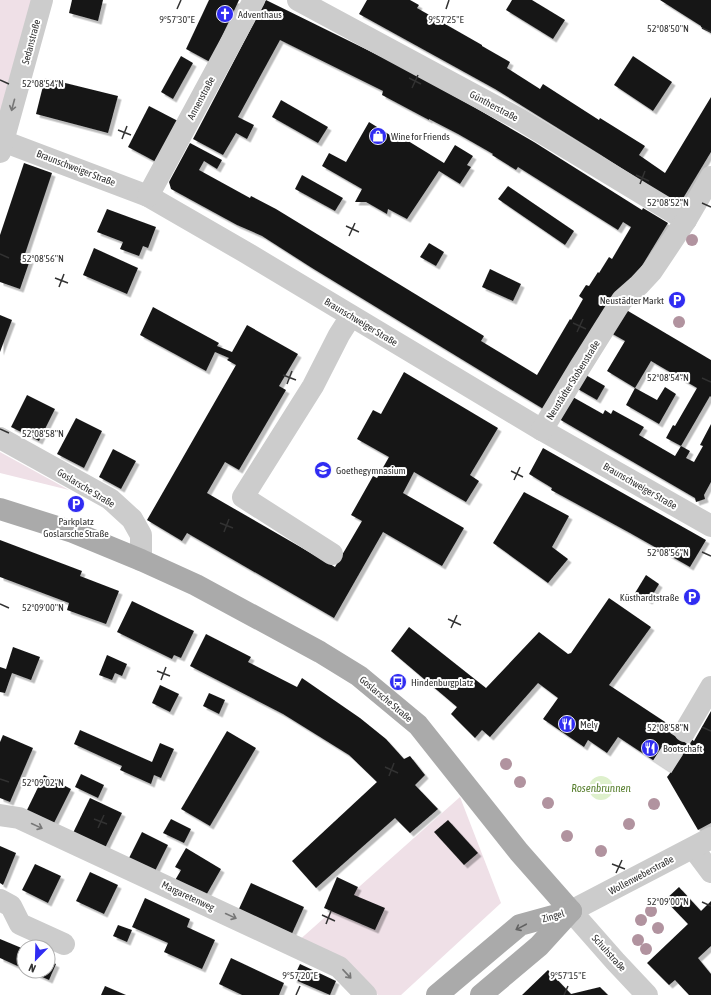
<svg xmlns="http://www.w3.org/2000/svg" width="711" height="995" viewBox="0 0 711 995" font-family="'Asap Condensed',sans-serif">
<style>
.green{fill:#efe0e7}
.water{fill:#def0cc}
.building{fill:#191919;filter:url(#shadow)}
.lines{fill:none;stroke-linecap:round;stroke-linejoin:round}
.minor-tunnel{stroke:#d6d6d6;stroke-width:22;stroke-dasharray:22 11;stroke-linecap:butt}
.minor{stroke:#ccc;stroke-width:22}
.major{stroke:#aaa;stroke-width:22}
.tree{fill:#b1939f}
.oneway{stroke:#777}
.oneway2{stroke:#626262}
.ticks{fill:none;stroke:#323232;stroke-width:1.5}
.labels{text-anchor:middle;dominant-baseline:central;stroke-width:4;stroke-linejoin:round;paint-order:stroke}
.poi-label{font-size:10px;fill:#323232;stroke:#fff;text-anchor:start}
.street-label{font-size:10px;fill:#323232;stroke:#fff}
.water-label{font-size:11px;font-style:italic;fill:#5a8031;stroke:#fff}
.ticks-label{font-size:10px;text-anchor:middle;fill:#323232;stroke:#fff;stroke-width:4;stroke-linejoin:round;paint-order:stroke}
</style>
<defs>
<filter id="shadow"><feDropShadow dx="3.5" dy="3.5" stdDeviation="0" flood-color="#0004"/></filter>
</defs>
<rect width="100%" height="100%" fill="#fff"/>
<g class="green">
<polygon points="0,0 41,0 0,153"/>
<polygon points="0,452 69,490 0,473"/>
<polygon points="460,797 501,903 401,995 378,995 340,963 296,943"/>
</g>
<circle class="water" cx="601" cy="788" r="12"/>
<g class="building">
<polygon points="72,0 103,0 98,21 69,13"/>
<polygon points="209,0 239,0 210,62 186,49"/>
<polygon points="266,0 398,65 474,107 534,142 642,210 643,208 668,223 637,274 545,410 312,268 262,236 237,225 171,189 169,182 190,143 222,160 217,169 204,161 199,170 250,198 251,196 276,209 484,336 481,341 537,375 570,319 571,320 583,299 579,296 586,285 589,286 598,272 599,273 609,257 612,259 631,227 623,222 618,230 518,167 516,170 492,155 493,154 458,134 429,119 429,120 382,95 383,91 280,40 238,117 254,125 247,139 236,133 223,155 193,139"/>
<polygon points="367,0 410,0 419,5 417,8 482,45 482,46 510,62 507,68 540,89 543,84 599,120 600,118 645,146 639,155 665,173 711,97 711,152 679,205 601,155 495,89 359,14"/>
<polygon points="512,0 532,0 565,20 553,39 506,10"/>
<polygon points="660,0 711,0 711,33 701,27 701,26"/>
<polygon points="181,56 193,63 173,99 161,92"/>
<polygon points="633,56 672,82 653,111 614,85"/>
<polygon points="45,78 118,96 108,133 36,114"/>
<polygon points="281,100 328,127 318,143 272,117"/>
<polygon points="149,106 178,121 156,162 128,147"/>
<polygon points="369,122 398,140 400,136 444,163 455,145 473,156 467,165 471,167 460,184 439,171 407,219 388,209 387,214 366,202 355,202 362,189 322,166 329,153 346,162"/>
<polygon points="24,163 52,173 24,257 30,260 20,289 0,282 0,235"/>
<polygon points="302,175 343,198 335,211 295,189"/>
<polygon points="508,186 574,231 565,245 498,199"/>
<polygon points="107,209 156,227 148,248 143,246 139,256 120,249 123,242 97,232"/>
<polygon points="429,243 444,252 436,266 420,257"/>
<polygon points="94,248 138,268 127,294 83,275"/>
<polygon points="490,269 521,284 513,301 482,287"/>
<polygon points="153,307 219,343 217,346 232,352 247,325 298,354 279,386 286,390 239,470 225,462 207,493 335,567 362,521 351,515 373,476 377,478 389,457 357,439 373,410 381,414 404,372 498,428 470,475 479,481 466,502 414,472 403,493 464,528 442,566 383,532 334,618 187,533 182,541 147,520 236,365 227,360 229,358 215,352 206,371 140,335"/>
<polygon points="623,308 711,360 711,397 710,396 681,446 666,438 673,425 675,426 697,388 651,361 635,388 657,400 665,387 676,394 659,424 626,405 635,388 607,371 625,341 609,332"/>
<polygon points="0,315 12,320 0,352"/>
<polygon points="584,374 605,386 597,400 576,388"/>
<polygon points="27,395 55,409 39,441 11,427"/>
<polygon points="571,396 603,414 605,410 611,414 613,410 644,427 639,435 675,456 681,446 690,451 686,458 694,462 703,446 700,445 711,424 711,482 704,495 705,499 696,502 695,498 559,419"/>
<polygon points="76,418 102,431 84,468 57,454"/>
<polygon points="543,448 706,540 690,567 630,533 551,490 552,488 529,474"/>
<polygon points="113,449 136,461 121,489 99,477"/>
<polygon points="524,492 569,516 552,547 568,559 548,583 493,543"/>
<polygon points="0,540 82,571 80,576 119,591 106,624 67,610 69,603 0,577"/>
<polygon points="646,575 659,584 649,601 635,593"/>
<polygon points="609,598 651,627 609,685 694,741 711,711 711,823 698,830 667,777 671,772 618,737 607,753 588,740 584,747 543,719 558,698 538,683 490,737 482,730 475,738 451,714 457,707 391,651 409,627 486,688 539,632 568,654 571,653"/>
<polygon points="132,601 194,631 181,658 174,655 172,659 117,632"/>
<polygon points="206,634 251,657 248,662 297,687 302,678 360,718 386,739 404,759 410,756 425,775 415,785 438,809 410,833 395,818 316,888 292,861 377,782 349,755 283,714 190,666"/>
<polygon points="13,647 40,657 31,680 12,673 5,693 0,692 0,667 6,669"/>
<polygon points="107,655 127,664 122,676 115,673 112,680 99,675"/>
<polygon points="160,685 179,694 170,712 152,703"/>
<polygon points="209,693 225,700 219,714 203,706"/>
<polygon points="80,730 152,762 160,743 174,749 161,778 154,775 151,784 120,770 122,766 74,744"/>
<polygon points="227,731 256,748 210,826 181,809"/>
<polygon points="3,735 33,748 10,802 0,798 0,742"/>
<polygon points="81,774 104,785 98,798 75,787"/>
<polygon points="44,775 71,789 53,825 26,812"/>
<polygon points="90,798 122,813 104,850 72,835"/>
<polygon points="171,819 191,829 184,843 163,833"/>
<polygon points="448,820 478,853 464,865 434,832"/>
<polygon points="142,832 168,845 153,875 127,862"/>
<polygon points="0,846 16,853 3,885 0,883"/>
<polygon points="186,848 221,869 204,899 174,882 181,870 175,867"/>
<polygon points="35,864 61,876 48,903 22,890"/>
<polygon points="90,872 118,885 104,914 76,901"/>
<polygon points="337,877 358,887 354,895 385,908 375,930 324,908"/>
<polygon points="251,883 304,907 290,938 237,913"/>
<polygon points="679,887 701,911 711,901 711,946 698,958 711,974 711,995 689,995 675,980 669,985 647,963 688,924 665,900"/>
<polygon points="145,898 190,919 187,927 215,940 202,969 164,952 168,943 132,927"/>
<polygon points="118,925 132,930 127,942 113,936"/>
<polygon points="0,939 24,949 24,969 0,958"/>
<polygon points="231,958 284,983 279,995 242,995 219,984"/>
<polygon points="48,960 56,964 49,980 29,971 48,971"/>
<polygon points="300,964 336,981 330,995 293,979"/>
<polygon points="548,970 571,994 600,987 608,995 522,995"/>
<polygon points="105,986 126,995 101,995"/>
</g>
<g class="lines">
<polyline class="minor-tunnel" points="662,767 685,731"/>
<g class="minor">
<polyline points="298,0 519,119 686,220"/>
<polyline points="0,140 148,196 245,252 542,430 711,526"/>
<polyline points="0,152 42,0"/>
<polyline points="148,196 254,0"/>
<polyline points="542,430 580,367 622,300 639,285 652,271 686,220 711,177"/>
<polyline points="0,438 110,499 132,519 141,535 141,560"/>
<polyline points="332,554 243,497 313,386 339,335 351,316"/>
<polyline points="685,731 711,687"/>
<polyline points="0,815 19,818 339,967 366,995"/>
<polyline points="693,848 711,872"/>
<polyline points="0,900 11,906 20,924 64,944"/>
<polyline points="647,995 615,961 571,911 711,838"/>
</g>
<g class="major">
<polyline points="0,509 73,532 141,560 196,585 320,652 359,676 418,725 519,852 571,911"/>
<polyline points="437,995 520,925 571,911"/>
<polyline points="481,995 539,946 570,912"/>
</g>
</g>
<g class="tree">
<circle cx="692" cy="240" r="6"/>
<circle cx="679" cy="322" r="6"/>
<circle cx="506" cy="764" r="6"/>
<circle cx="520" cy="782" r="6"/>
<circle cx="548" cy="803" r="6"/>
<circle cx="654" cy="804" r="6"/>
<circle cx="629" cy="824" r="6"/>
<circle cx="567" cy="836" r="6"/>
<circle cx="601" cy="851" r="6"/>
<circle cx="651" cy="911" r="6"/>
<circle cx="641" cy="920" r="6"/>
<circle cx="658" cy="928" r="6"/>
<circle cx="638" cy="940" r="6"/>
<circle cx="646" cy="949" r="6"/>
</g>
<defs><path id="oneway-shaft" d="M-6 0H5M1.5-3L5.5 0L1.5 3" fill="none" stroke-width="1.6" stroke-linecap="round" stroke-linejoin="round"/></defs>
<g class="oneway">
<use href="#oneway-shaft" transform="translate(13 105) rotate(105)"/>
<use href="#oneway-shaft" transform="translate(37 826) rotate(25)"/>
<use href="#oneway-shaft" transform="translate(231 916) rotate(25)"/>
<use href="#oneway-shaft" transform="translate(347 974) rotate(47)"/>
</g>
<use class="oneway2" href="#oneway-shaft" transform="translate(521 927) rotate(152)"/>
<path class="ticks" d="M177,9L181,0M446,9L449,0M702,28L711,32M409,78L421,84M0,80L9,84M412,88L418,75M118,130L131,135M122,139L127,126M636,175L649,181M640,184L645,171M702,203L711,207M346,226L359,232M349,236L355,223M0,254L9,258M55,278L68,283M59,287L64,274M573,323L586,329M577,332L583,319M283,375L296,380M702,378L711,382M287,384L292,371M0,429L9,433M511,471L523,477M514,480L520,467M220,523L233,528M224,532L229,519M702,552L711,556M0,604L9,608M448,619L461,625M451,628L457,615M157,671L170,676M161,680L166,667M702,727L711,731M385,767L398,773M389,776L394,763M0,779L9,782M94,819L107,824M98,828L104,815M612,864L625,869M616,873L622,860M702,902L711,906M322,915L335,921M326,924L331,911M296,995L300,986M564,995L568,986"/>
<defs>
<g id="church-disc" transform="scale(0.9)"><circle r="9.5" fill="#302cf2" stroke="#fff"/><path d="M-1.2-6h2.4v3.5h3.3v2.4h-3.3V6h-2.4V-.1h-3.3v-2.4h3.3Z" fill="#fff"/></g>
<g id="shop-disc" transform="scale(0.9)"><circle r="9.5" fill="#302cf2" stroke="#fff"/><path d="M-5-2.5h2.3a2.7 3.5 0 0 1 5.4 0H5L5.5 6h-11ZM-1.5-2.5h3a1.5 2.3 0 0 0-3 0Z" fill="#fff"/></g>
<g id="parking-disc" transform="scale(0.9)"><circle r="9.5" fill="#302cf2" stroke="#fff"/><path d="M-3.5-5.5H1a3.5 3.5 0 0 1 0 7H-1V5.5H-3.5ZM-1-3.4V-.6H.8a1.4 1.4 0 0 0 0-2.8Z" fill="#fff"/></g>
<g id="school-disc" transform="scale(0.9)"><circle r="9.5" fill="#302cf2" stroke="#fff"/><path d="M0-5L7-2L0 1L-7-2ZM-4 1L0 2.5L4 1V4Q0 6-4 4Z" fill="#fff"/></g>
<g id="bus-disc" transform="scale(0.9)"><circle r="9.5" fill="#302cf2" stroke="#fff"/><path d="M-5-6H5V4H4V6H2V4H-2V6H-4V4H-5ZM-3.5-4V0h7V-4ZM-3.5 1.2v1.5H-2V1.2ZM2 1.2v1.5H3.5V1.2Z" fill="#fff"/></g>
<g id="restaurant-disc" transform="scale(0.9)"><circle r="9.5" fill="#302cf2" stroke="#fff"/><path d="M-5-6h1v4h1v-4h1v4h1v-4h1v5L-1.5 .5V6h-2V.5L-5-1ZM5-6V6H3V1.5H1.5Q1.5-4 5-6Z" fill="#fff"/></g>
</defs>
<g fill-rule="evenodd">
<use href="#church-disc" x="225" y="14"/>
<use href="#shop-disc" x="378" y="136"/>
<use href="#parking-disc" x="677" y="300"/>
<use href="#school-disc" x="323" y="470"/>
<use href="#parking-disc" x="76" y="504"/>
<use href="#parking-disc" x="692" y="597"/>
<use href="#bus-disc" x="398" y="682"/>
<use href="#restaurant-disc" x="567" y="724"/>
<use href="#restaurant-disc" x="650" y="748"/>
</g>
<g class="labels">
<g class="poi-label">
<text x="238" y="14">Adventhaus</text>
<text x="391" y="136">Wine for Friends</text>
<text x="664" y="300" text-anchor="end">Neustädter Markt</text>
<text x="336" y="470">Goethegymnasium</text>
<text x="76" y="521" text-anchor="middle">Parkplatz<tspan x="76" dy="12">Goslarsche Straße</tspan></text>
<text x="679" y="597" text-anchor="end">Küsthardtstraße</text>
<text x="411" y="682">Hindenburgplatz</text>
<text x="580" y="724">Mely</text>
<text x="663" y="748">Bootschaft</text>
</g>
<g class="street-label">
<text transform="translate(31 42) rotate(-75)">Sedanstraße</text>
<text transform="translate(201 98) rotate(-62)">Annenstraße</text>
<text transform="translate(494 106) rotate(28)">Güntherstraße</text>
<text transform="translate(76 168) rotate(21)">Braunschweiger Straße</text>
<text transform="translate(361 322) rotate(31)">Braunschweiger Straße</text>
<text transform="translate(573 380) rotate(-58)">Neustädter Stobenstraße</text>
<text transform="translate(640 486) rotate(30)">Braunschweiger Straße</text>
<text transform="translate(86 488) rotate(31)">Goslarsche Straße</text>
<text transform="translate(386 699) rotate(40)">Goslarsche Straße</text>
<text transform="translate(641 875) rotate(-28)">Wollenweberstraße</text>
<text transform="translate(188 896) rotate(25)">Margaretenweg</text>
<text transform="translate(553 916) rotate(-16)">Zingel</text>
<text transform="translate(609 953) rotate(48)">Schuhstraße</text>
</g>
<g class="water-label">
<text x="601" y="788">Rosenbrunnen</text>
</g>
</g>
<g class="ticks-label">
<text x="177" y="23">9°57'30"E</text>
<text x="446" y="23">9°57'25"E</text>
<text x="668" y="32">52°08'50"N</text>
<text x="43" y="87">52°08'54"N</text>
<text x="668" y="206">52°08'52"N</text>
<text x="43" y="262">52°08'56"N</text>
<text x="668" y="381">52°08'54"N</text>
<text x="43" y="437">52°08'58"N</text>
<text x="668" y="556">52°08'56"N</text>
<text x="43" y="611">52°09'00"N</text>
<text x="668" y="731">52°08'58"N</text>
<text x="43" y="786">52°09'02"N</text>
<text x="668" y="905">52°09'00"N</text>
<text x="300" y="979">9°57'20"E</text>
<text x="568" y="979">9°57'15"E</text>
</g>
<g transform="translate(36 959) rotate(203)"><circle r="19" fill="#ffffff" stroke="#adadad"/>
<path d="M0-3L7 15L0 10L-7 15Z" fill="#302cf2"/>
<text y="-6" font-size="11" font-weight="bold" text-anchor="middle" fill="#323232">N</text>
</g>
</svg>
